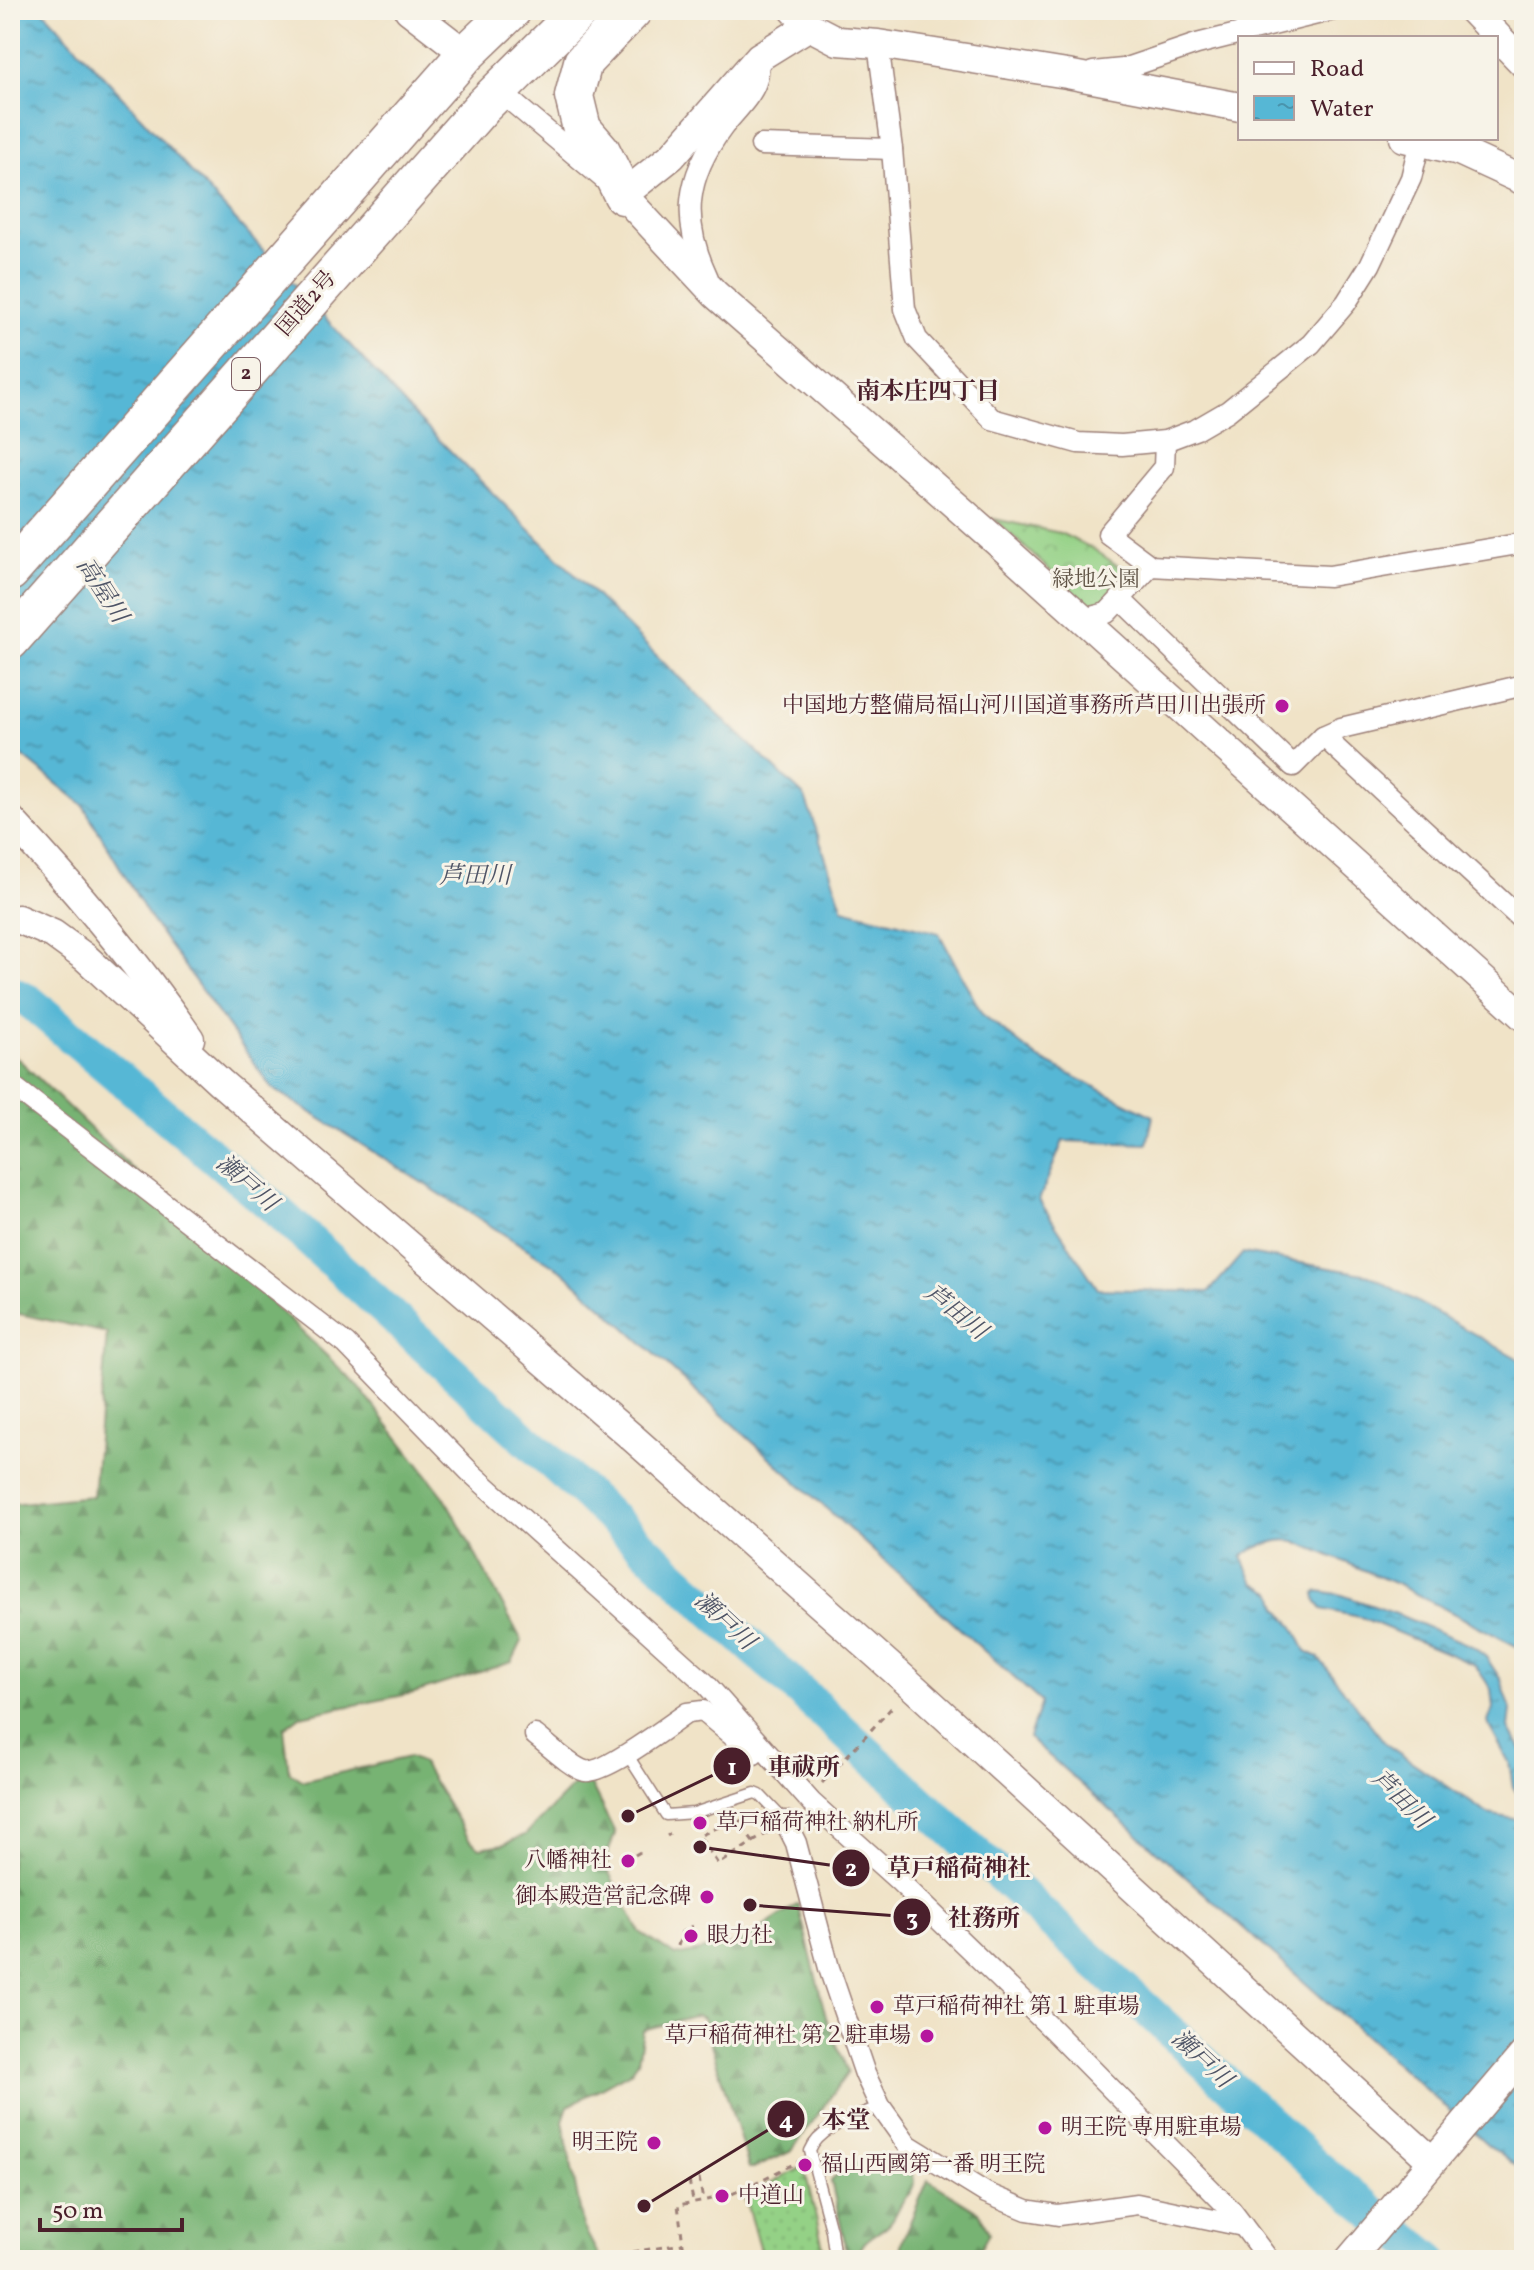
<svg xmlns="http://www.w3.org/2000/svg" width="1534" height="2270" viewBox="0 0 1534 2270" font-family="Vollkorn,'Noto Serif JP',serif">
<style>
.grass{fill:url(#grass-dots);stroke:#6f7858;stroke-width:2}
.forest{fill:url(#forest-firs);stroke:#60694f;stroke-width:2}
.park{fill:url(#park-crowns);stroke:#6f7858;stroke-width:2}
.water{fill:url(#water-ripples);stroke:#506b80;stroke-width:2}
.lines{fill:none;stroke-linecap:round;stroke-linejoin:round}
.river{stroke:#56b7d5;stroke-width:34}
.lane-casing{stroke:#9d8179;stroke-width:13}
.street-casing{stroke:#9d8179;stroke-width:23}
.secondary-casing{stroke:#9d8179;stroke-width:31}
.highway-casing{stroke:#9d8179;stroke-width:41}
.path{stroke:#9d8179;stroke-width:3;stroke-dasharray:6 6;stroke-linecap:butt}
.lane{stroke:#fff;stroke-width:10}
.street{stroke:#fff;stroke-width:20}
.secondary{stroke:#fff;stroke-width:28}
.highway{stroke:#fff;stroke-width:38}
.poi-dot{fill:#b5179e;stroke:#f7f3e8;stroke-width:3}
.labels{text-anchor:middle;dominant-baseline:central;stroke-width:6;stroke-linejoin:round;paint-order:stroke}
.shield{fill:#f7f3e8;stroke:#7e5f64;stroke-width:2}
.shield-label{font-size:20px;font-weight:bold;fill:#4a1f2b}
.street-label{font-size:22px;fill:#4a1f2b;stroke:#f7f3e8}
.park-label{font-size:22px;fill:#605446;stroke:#f7f3e8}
.poi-label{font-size:22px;fill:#4a1f2b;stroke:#f7f3e8;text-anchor:start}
.neighbourhood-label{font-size:24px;font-weight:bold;fill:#4a1f2b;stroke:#f7f3e8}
.water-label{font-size:24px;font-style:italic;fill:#4e5466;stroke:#f7f3e8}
.leader{fill:none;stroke:#4a1f2b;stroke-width:3}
.callout-dot{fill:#4a1f2b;stroke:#f7f3e8;stroke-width:3}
.mark-label{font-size:24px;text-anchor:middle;font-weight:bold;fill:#fff}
.callout-label{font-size:24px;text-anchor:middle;font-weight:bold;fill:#4a1f2b;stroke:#f7f3e8;stroke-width:6;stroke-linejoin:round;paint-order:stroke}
</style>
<defs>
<pattern id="grass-dots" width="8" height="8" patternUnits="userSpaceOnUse" patternTransform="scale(2)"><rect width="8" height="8" fill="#94d186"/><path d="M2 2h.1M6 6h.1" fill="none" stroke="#81b374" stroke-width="1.8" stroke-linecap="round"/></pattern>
<pattern id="forest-firs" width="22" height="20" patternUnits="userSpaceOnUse" patternTransform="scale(2)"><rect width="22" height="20" fill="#77b373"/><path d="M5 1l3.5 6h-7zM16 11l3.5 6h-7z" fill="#64915f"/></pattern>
<pattern id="park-crowns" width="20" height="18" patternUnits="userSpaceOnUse" patternTransform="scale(2)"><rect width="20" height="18" fill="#94d186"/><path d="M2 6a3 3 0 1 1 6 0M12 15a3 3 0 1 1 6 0" fill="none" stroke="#81b374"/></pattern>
<pattern id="water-ripples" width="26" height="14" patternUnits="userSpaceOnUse" patternTransform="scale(2)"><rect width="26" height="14" fill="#56b7d5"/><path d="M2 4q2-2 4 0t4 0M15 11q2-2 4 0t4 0" fill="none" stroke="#4994ad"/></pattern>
</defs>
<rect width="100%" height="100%" fill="#f7f3e8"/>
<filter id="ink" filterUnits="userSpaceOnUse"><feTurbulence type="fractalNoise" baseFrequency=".0125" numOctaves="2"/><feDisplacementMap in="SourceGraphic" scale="16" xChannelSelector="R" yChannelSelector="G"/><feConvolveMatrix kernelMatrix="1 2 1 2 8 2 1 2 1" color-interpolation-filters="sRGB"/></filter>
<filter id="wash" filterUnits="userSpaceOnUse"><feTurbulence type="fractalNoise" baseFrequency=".006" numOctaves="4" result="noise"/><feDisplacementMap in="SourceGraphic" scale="32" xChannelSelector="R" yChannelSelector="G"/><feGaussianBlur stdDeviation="1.8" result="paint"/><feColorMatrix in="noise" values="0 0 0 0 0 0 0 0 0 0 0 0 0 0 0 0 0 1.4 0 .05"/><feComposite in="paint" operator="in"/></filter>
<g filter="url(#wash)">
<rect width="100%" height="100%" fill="#f0e3c7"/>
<polygon class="grass" points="801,2168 805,2171 826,2260 763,2260 744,2196"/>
<g class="forest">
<polygon points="10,1051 358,1386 445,1498 522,1641 512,1662 414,1693 300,1716 284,1728 289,1772 304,1781 409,1757 422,1763 469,1839 480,1848 504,1844 525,1835 577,1782 590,1783 615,1833 607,1856 607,1869 640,1932 675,1956 739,1943 798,1904 826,2017 848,2072 792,2151 755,2168 749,2168 703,2018 697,2015 643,2030 638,2061 630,2072 568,2106 563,2121 583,2226 601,2260 10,2260 10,1504 93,1496 107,1333 10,1312"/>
<path d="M878,2156C892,2161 924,2169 911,2191C909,2195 905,2197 903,2201C898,2208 896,2216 890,2223C878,2236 856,2239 861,2260H846L844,2238L831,2181C843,2169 861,2157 878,2156Z"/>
<polygon points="928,2180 979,2212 989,2233 974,2260 898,2260 902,2241"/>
</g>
<polygon class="park" points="994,519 1060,533 1092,548 1136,578 1097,614"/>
<g class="water">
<path d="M10,10H43L416,417L668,667L805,797L843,909L939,933L982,1014L1039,1059L1153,1116L1147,1144L1063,1141L1039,1200L1098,1289L1209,1292L1243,1253L1369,1275L1524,1362V1650L1397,1584L1295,1541C1280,1538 1253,1546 1242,1557L1254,1583L1274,1593L1278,1608L1293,1625L1306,1651L1318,1657L1386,1744L1488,1814L1514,1819L1524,1817V2172L1487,2144L1029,1738L1041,1702L564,1272L272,1088L151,920L83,805L10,746Z"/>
<polygon points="1319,1591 1342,1595 1399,1615 1472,1646 1486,1657 1501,1680 1511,1710 1509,1728 1524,1754 1524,1804 1513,1787 1509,1762 1490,1728 1488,1722 1493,1708 1491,1689 1475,1665 1363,1618 1322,1609 1317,1603 1315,1593"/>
</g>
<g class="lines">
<polyline class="river" points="10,992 29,1001 273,1207 1320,2169 1432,2260"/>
</g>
</g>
<g filter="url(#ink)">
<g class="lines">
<g class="lane-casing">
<g id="lane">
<polyline points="627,1754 666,1815 694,1813 755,1793 760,1795 785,1821"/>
<path d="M835,2260L831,2230L810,2151C819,2127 858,2116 880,2106"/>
</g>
</g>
<g class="street-casing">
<g id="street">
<polyline points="878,44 892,149 905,309 917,339 992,419 1078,443 1122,445 1165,441 1197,429 1228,411 1311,344 1346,303 1370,265 1411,178 1420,141"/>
<polyline points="1093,72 1123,69 1197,44 1333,10"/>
<polyline points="498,90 605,180"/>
<polyline points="761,145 892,149"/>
<path d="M708,278C681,221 685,178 723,127C733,114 751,97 756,82C759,75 758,65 759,57"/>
<polyline points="1165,441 1164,467 1108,534 1151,566 1329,576 1524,543"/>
<polyline points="1120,599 1293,766 1323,736 1341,728 1524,685"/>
<polyline points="1083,619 1107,613 1151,566"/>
<polyline points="1323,736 1524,922"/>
<polyline points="10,1084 346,1344 469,1471 705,1683 811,1802 899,1881 1051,2028 1231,2210 1269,2260"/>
<path d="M535,1735C547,1744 572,1768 585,1771C604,1775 669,1725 687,1713L703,1711L754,1754"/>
<polyline points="785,1821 796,1843 829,1968 865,2074 880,2106 908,2145 986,2193 1027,2210 1058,2215 1137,2204 1243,2226"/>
</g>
</g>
<g class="secondary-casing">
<g id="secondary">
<polyline points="409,10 466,54"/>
<polyline points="794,10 809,26 838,41 878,44 1067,74 1240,107"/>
<polyline points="1472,10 1524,64"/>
<polyline points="809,26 759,57 672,156 623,195 715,294 995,540 1524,1017"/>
<polyline points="1404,138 1459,151 1524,181"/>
<path d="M10,819C75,888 136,961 190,1039"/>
<polyline points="18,919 53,934 86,958 220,1082 634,1439 912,1686 1432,2161"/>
<polyline points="1349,2260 1524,2054"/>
</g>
</g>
<g class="highway-casing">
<g id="highway">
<polyline points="623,195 601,151 582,129 574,96 583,62 633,10"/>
<polyline points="10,572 466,54 512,10"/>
<polyline points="10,641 482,107 580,10"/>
</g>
</g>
<g class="path">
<polyline points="822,1783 895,1704"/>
<polyline points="739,1822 756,1812"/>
<polyline points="667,1836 670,1834"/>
<polyline points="753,1842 736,1819 699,1836 718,1864 769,1832"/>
<polyline points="635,1855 645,1849"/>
<polyline points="678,1946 682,1932 692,1926"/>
<polyline points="699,2178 703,2200"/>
<polyline points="689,2181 693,2200"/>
<polyline points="732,2194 800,2161"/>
<polyline points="624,2260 631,2252 683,2244"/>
<polyline points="685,2260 678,2205 712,2199"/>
</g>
<use href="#lane" class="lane"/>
<use href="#street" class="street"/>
<use href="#secondary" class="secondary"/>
<use href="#highway" class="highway"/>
</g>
</g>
<g class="poi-dot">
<circle cx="1282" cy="706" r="8"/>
<circle cx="700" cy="1823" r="8"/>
<circle cx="628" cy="1861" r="8"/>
<circle cx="707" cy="1897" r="8"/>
<circle cx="691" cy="1936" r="8"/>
<circle cx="877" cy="2007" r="8"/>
<circle cx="927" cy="2036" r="8"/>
<circle cx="1045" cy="2128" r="8"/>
<circle cx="654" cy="2143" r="8"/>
<circle cx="805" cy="2165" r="8"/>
<circle cx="722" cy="2196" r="8"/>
</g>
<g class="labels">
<rect class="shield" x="232" y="358" width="28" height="32" rx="6"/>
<g class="shield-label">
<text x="246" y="374">2</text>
</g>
<g class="street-label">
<text transform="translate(307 304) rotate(-49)">国道2号</text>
</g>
<g class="park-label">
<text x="1096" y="580">緑地公園</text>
</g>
<g class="poi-label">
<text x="1266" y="706" text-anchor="end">中国地方整備局福山河川国道事務所芦田川出張所</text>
<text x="716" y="1823">草戸稲荷神社 納札所</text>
<text x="612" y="1861" text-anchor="end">八幡神社</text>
<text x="691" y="1897" text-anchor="end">御本殿造営記念碑</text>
<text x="707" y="1936">眼力社</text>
<text x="893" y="2007">草戸稲荷神社 第１駐車場</text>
<text x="911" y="2036" text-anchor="end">草戸稲荷神社 第２駐車場</text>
<text x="1061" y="2128">明王院 専用駐車場</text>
<text x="638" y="2143" text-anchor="end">明王院</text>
<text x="821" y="2165">福山西國第一番 明王院</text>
<text x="738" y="2196">中道山</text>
</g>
<g class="neighbourhood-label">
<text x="928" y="393">南本庄四丁目</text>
</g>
<g class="water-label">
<text transform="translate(101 591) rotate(57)">高屋川</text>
<text x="475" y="877">芦田川</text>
<text transform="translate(246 1184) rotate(41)">瀬戸川</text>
<text transform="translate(955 1313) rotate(39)">芦田川</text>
<text transform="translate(724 1622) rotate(43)">瀬戸川</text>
<text transform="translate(1400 1800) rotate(44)">芦田川</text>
<text transform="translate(1201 2060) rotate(43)">瀬戸川</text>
</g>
</g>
<path class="leader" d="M628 1816L732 1766M700 1847L851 1868M750 1905L912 1917M644 2206L786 2119"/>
<g class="callout-dot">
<circle cx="628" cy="1816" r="8"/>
<circle cx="700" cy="1847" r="8"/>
<circle cx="750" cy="1905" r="8"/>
<circle cx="644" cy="2206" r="8"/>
<circle cx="732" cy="1766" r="20"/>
<circle cx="851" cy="1868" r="20"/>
<circle cx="912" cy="1917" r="20"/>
<circle cx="786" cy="2119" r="20"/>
</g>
<g class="mark-label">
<text x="732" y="1775">1</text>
<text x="851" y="1876">2</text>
<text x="912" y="1926">3</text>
<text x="786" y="2128">4</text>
</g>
<g class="callout-label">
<text x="804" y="1775">車祓所</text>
<text x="959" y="1876">草戸稲荷神社</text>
<text x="984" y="1926">社務所</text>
<text x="846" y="2128">本堂</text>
</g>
<rect width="1534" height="2270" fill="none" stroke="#f7f3e8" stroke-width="40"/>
<rect x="1238" y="36" width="260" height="104" fill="#f7f3e8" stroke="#b29e9c" stroke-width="2"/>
<rect x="1254" y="62" width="40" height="12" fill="#ffffff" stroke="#b29e9c" stroke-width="2"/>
<text x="1310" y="76" font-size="24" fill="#4a1f2b">Road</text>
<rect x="1254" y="96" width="40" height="24" fill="url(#water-ripples)" stroke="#b29e9c" stroke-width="2"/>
<text x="1310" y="116" font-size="24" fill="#4a1f2b">Water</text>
<path d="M40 2218v12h142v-12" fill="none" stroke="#4a1f2b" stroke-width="4"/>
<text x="52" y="2218" font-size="24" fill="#4a1f2b" stroke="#f7f3e8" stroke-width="6" paint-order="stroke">50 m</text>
</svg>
